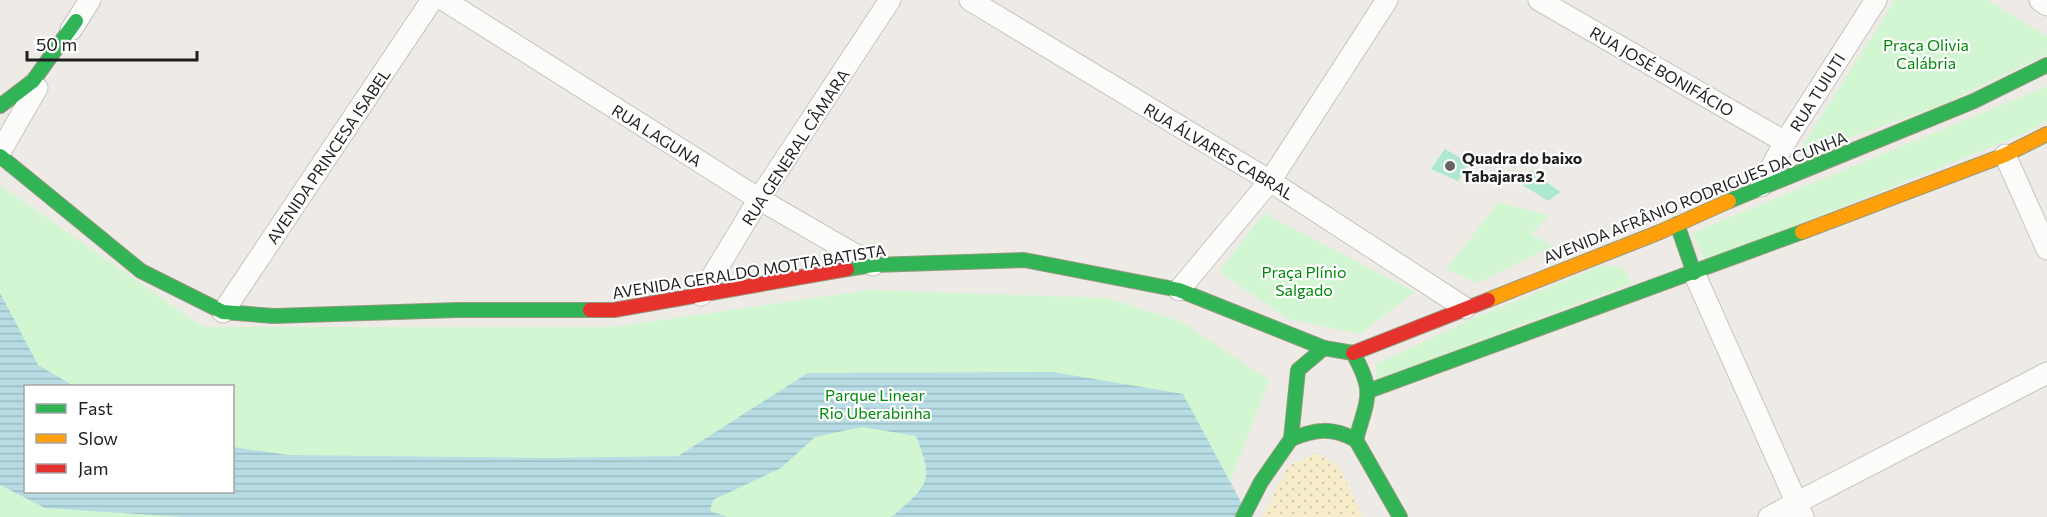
<svg xmlns="http://www.w3.org/2000/svg" width="2047" height="517" viewBox="0 0 2047 517" font-family="Commissioner,sans-serif">
<style>
.sand{fill:url(#sand-dots)}
.park{fill:#d3f6d2;fill-rule:evenodd}
.pitch{fill:#aee9cf}
.water{fill:url(#water-rules)}
.lines{fill:none;stroke-linecap:round;stroke-linejoin:round}
.street-casing{stroke:#c6c5c3;stroke-width:23}
.fast-casing{stroke:#97987e;stroke-width:16}
.slow-casing{stroke:#97987e;stroke-width:16}
.jam-casing{stroke:#97987e;stroke-width:16}
.street{stroke:#fcfcfb;stroke-width:21}
.fast{stroke:#30b455;stroke-width:14}
.slow{stroke:#ff9f0a;stroke-width:14}
.jam{stroke:#e5322d;stroke-width:14}
.poi-dot{fill:#676665;stroke:#fff;stroke-width:2}
.labels{text-anchor:middle;dominant-baseline:central;stroke-width:4.5;stroke-linejoin:round;paint-order:stroke}
.park-label{font-size:16px;fill:#00890a;stroke:#fff}
.street-label{font-size:16px;fill:#1f1f1f;stroke:#fff}
.poi-label{font-size:16px;font-weight:bold;fill:#1f1f1f;stroke:#fff;text-anchor:start}
</style>
<defs>
<pattern id="sand-dots" width="8" height="8" patternUnits="userSpaceOnUse" patternTransform="scale(1.5)"><rect width="8" height="8" fill="#f7edcb"/><path d="M2 2h.1M6 6h.1" fill="none" stroke="#d3cbae" stroke-width="1.8" stroke-linecap="round"/></pattern>
<pattern id="water-rules" width="6" height="5" patternUnits="userSpaceOnUse" patternTransform="scale(1.5)"><rect width="6" height="5" fill="#b7dce4"/><path d="M0 2.5h6" fill="none" stroke="#9dbcc3"/></pattern>
</defs>
<rect width="100%" height="100%" fill="#eeebe7"/>
<polygon class="sand" points="1318,453 1338,465 1363,517 1262,517 1288,466"/>
<g class="park">
<polygon points="1895,0 1987,0 2047,36 2047,54 1943,105 1796,156"/>
<polygon points="2047,86 2047,121 2023,134 1706,262 1692,233"/>
<path d="M0,185L203,327H613L869,290L1108,298L1182,322L1269,380L1217,517H0ZM26,386H232V492H26Z"/>
<polygon points="1499,202 1549,216 1531,234 1553,246 1478,283 1446,269"/>
<polygon points="1264,213 1415,292 1360,334 1288,319 1219,272"/>
<polygon points="1603,265 1622,267 1632,283 1377,380 1376,364 1470,320"/>
</g>
<g class="pitch">
<polygon points="1445,149 1469,163 1458,181 1431,169"/>
<polygon points="1531,170 1560,192 1548,201 1523,185"/>
</g>
<path class="water" d="M0,293L38,365L74,386H26V492H232L233,447L288,455L547,458L678,456L808,373L1053,372L1183,394L1249,517H889L893,516C929,484 934,482 916,436L862,427L815,437L781,468L713,500L710,511L728,517H183L45,508L0,485Z"/>
<g class="lines">
<g class="street-casing">
<g id="street">
<polyline points="444,0 759,199 873,265"/>
<polyline points="970,0 1270,181 1465,308"/>
<polyline points="1539,0 1785,142"/>
<polyline points="2040,0 2047,5"/>
<polyline points="71,30 90,0"/>
<polyline points="0,152 37,88"/>
<polyline points="2005,155 2047,249"/>
<polyline points="1761,186 1785,142 1876,0"/>
<polyline points="1694,273 1803,517"/>
<polyline points="1179,290 1270,181 1387,0"/>
<polyline points="701,295 759,199 890,0"/>
<polyline points="223,312 432,0"/>
<polyline points="1769,517 2047,373"/>
</g>
</g>
<g class="fast-casing">
<g id="fast">
<polyline points="0,106 33,81 76,21"/>
<polyline points="0,156 141,271 223,312 274,316 458,310 590,310"/>
<polyline points="1729,201 1974,101 2047,65"/>
<polyline points="1677,224 1694,273"/>
<polyline points="847,269 873,265 1024,260 1179,290 1324,348"/>
<polyline points="1371,390 1802,232"/>
<path d="M1291,439L1298,370L1324,348L1353,353C1376,394 1367,398 1356,440"/>
<path d="M1291,439C1316,429 1332,427 1356,440"/>
<polyline points="1356,440 1400,517"/>
<polyline points="1243,517 1261,482 1291,439"/>
</g>
</g>
<g class="slow-casing">
<g id="slow">
<polyline points="1802,232 2005,155 2047,134"/>
<polyline points="1488,300 1660,232 1729,201"/>
</g>
</g>
<g class="jam-casing">
<g id="jam">
<polyline points="590,310 614,310 847,269"/>
<polyline points="1353,353 1488,300"/>
</g>
</g>
<use href="#street" class="street"/>
<use href="#fast" class="fast"/>
<use href="#slow" class="slow"/>
<use href="#jam" class="jam"/>
</g>
<circle class="poi-dot" cx="1450" cy="166" r="6"/>
<g class="labels">
<g class="park-label">
<text x="1926" y="44">Praça Olivia<tspan x="1926" dy="18">Calábria</tspan></text>
<text x="1304" y="271">Praça Plínio<tspan x="1304" dy="18">Salgado</tspan></text>
<text x="875" y="394">Parque Linear<tspan x="875" dy="18">Rio Uberabinha</tspan></text>
</g>
<g class="street-label">
<text transform="translate(1662 71) rotate(30)">RUA JOSÉ BONIFÁCIO</text>
<text transform="translate(1817 92) rotate(-58)">RUA TUIUTI</text>
<text transform="translate(657 135) rotate(32)">RUA LAGUNA</text>
<text transform="translate(795 147) rotate(-57)">RUA GENERAL CÂMARA</text>
<text transform="translate(1219 151) rotate(31)">RUA ÁLVARES CABRAL</text>
<text transform="translate(328 156) rotate(-56)">AVENIDA PRINCESA ISABEL</text>
<text transform="translate(1695 197) rotate(-22)">AVENIDA AFRÂNIO RODRIGUES DA CUNHA</text>
<text transform="translate(749 271) rotate(-9)">AVENIDA GERALDO MOTTA BATISTA</text>
</g>
<g class="poi-label">
<text x="1462" y="157">Quadra do baixo<tspan x="1462" dy="18">Tabajaras 2</tspan></text>
</g>
</g>
<rect x="24" y="385" width="210" height="108" fill="#ffffff" stroke="#a5a5a5" stroke-width="1.5"/>
<rect x="36" y="404" width="30" height="9" fill="#30b455" stroke="#a5a5a5" stroke-width="1.5"/>
<text x="78" y="415" font-size="18" fill="#1f1f1f">Fast</text>
<rect x="36" y="434" width="30" height="9" fill="#ff9f0a" stroke="#a5a5a5" stroke-width="1.5"/>
<text x="78" y="445" font-size="18" fill="#1f1f1f">Slow</text>
<rect x="36" y="464" width="30" height="9" fill="#e5322d" stroke="#a5a5a5" stroke-width="1.5"/>
<text x="78" y="475" font-size="18" fill="#1f1f1f">Jam</text>
<path d="M27 51v9h170v-9" fill="none" stroke="#1f1f1f" stroke-width="3"/>
<text x="36" y="51" font-size="18" fill="#1f1f1f" stroke="#ffffff" stroke-width="4.5" paint-order="stroke">50 m</text>
</svg>
